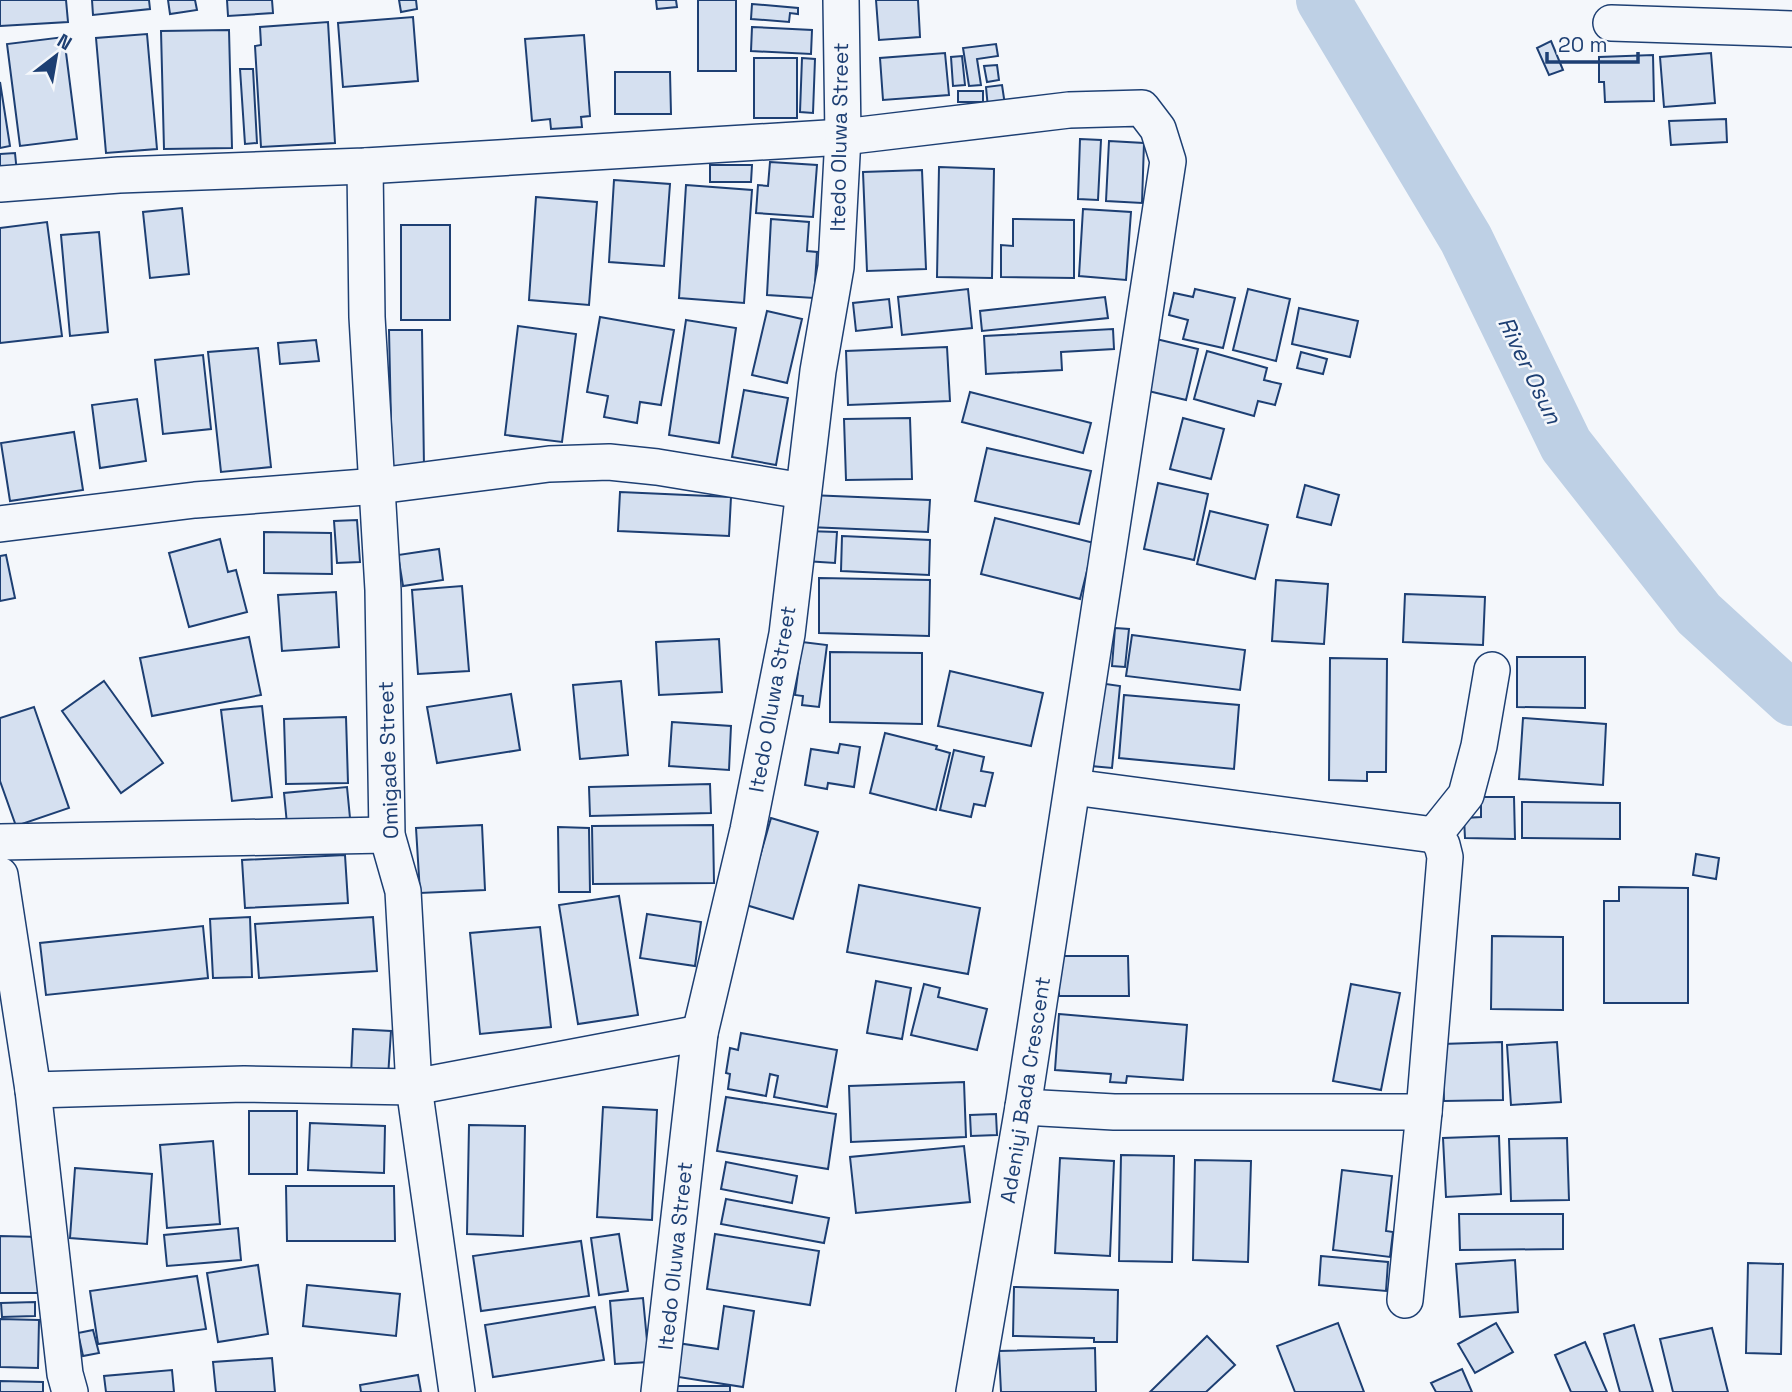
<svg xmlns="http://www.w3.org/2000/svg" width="1792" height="1392" viewBox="0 0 1792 1392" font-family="'Space Grotesk',sans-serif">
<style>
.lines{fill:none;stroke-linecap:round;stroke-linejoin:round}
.river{stroke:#bed0e5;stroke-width:54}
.building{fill:#d5e0f0;stroke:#1d3f73;stroke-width:2}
.minor-casing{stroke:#1d3f73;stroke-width:38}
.minor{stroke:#f4f7fb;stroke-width:35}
.labels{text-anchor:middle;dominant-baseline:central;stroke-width:5;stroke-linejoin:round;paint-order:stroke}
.street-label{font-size:21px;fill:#1d3f73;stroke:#f4f7fb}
.water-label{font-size:23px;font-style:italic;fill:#1d3f73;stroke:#f4f7fb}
</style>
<rect width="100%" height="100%" fill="#f4f7fb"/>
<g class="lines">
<polyline class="river" points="1323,0 1466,239 1566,445 1699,614 1792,699"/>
</g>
<g class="building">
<polygon points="0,0 66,0 68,22 0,26"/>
<polygon points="92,0 149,0 150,9 93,15"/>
<polygon points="168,0 195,0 197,10 170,14"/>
<polygon points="227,0 272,0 273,13 228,16"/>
<polygon points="399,0 416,0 417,9 401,12"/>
<polygon points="656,0 676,0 677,7 657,9"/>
<rect x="698" y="0" width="38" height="71"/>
<polygon points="876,0 918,0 920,37 879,40"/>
<polygon points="752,4 798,8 798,14 790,13 789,22 751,19"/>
<polygon points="413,17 418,81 343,87 338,23"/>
<polygon points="328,22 335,143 261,147 255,46 261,45 260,27"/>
<polygon points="752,27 812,30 811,54 751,51"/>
<polygon points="229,30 232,148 164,149 161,31"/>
<polygon points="147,34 157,149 106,153 96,38"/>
<polygon points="584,35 590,116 581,117 582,127 551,129 550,119 532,121 525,39"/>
<polygon points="64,37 77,139 20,146 7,44"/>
<polygon points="1551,41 1563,70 1549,75 1537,48"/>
<polygon points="996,44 998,56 977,59 981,85 969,86 963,48"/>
<polygon points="945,53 949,95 883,100 880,58"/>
<polygon points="1711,53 1715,103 1664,107 1660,57"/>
<polygon points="1653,55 1654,101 1605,102 1604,82 1599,82 1599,57"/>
<polygon points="962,56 965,85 953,86 951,57"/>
<rect x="754" y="58" width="43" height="60"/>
<polygon points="802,58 815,59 813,113 800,112"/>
<polygon points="997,65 999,80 987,82 984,66"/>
<polygon points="240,69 253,69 257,143 245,144"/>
<polygon points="615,72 670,72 671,114 615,114"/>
<polygon points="0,82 10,146 0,148"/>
<polygon points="1002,85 1005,105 988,108 986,87"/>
<rect x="958" y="91" width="25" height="11"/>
<polygon points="1726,119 1727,142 1671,145 1669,121"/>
<polygon points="1080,139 1101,140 1098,200 1078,199"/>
<polygon points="1109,141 1144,143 1142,203 1106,201"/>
<polygon points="15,153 17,173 0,174 0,154"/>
<polygon points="770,162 817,165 813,217 756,213 758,185 768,186"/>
<polygon points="710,165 752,165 751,182 710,182"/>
<polygon points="939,167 994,169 992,278 937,277"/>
<polygon points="922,170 926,269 867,271 863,172"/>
<polygon points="614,180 670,184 664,266 609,262"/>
<polygon points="686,185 752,190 744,303 679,298"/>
<polygon points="536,197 597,202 589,305 529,300"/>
<polygon points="182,208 189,274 150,278 143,212"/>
<polygon points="1083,209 1131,212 1126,280 1079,276"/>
<polygon points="771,219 809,222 807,251 817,252 814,298 767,295"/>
<polygon points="1013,219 1074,220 1074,278 1001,277 1001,245 1013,246"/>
<polygon points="47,222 62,336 0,343 0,228"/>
<rect x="401" y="225" width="49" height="95"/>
<polygon points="99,232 108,332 70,336 61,235"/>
<polygon points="968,289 972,328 902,335 898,297"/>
<polygon points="1195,289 1235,298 1223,348 1183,339 1188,320 1169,315 1174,293 1193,297"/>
<polygon points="1248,289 1290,299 1276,361 1233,350"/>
<polygon points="1105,297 1108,318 982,331 980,311"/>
<polygon points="889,299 892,327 856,331 853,303"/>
<polygon points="1299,308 1358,321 1350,357 1292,344"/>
<polygon points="767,311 802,319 787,383 752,375"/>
<polygon points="600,317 674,330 661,405 640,402 637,423 604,417 608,396 587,392"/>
<polygon points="686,320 736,328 719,443 669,435"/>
<polygon points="518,326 576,334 562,442 505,435"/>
<polygon points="1113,329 1114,349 1061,352 1062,370 986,374 984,336"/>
<polygon points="389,330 422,330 424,467 392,468"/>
<polygon points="1152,338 1198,349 1186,400 1140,389"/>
<polygon points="316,340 319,361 280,364 278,343"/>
<polygon points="947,347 950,401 848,405 846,351"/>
<polygon points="258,348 271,467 221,472 208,352"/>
<polygon points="1207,351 1267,368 1264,380 1281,384 1275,405 1258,401 1254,416 1194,399"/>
<polygon points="1301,352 1327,359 1323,374 1297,368"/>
<polygon points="203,355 211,429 163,434 155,360"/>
<polygon points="744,390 788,398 776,465 732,457"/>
<polygon points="970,392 1091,423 1083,453 962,422"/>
<polygon points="137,399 146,461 100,468 92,405"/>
<polygon points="910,418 912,479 846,480 844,419"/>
<polygon points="1183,418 1224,429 1211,479 1170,469"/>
<polygon points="74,432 83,490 10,501 1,443"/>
<polygon points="987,448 1091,471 1079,524 975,501"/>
<polygon points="1158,483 1208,494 1194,560 1144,549"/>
<polygon points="1305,485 1339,495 1331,525 1297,517"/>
<polygon points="620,492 731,497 729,536 618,531"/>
<polygon points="809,495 930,500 928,532 808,527"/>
<polygon points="1210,511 1268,525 1255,579 1197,564"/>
<polygon points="995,518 1094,543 1080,599 981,574"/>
<polygon points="357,520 360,562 337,563 334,521"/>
<polygon points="806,531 837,532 835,563 805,561"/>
<polygon points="264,532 331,533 332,574 264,573"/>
<polygon points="842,536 930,540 929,575 841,571"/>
<polygon points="220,539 228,572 236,570 247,612 189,627 169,553"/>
<polygon points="439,549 443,580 403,586 398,555"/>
<polygon points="6,555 15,598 0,601 0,556"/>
<polygon points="819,578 930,580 929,636 819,633"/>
<polygon points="1276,580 1328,584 1324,644 1272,641"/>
<polygon points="462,586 469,671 418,674 412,590"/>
<polygon points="336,592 339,647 282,651 278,595"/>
<polygon points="1405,594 1485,597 1483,645 1403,642"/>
<polygon points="1115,628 1129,629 1125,667 1112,666"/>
<polygon points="1132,635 1245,650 1240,690 1126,676"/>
<polygon points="249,637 261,695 152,716 140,658"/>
<polygon points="719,639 722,692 659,695 656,642"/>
<polygon points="802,642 827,645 819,707 802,705 803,696 795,695"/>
<polygon points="830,652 922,653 922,724 830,722"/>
<polygon points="1517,657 1585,657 1585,708 1517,707"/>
<polygon points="1330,658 1387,659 1386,772 1367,772 1367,781 1329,780"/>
<polygon points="950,671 1043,693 1031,746 938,726"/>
<polygon points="104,681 163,763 121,793 62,711"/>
<polygon points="621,681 628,755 580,759 573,685"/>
<polygon points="1099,683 1120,686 1112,768 1091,766"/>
<polygon points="511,694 520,750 437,763 427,707"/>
<polygon points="1124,695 1239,705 1234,769 1119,758"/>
<polygon points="262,706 272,797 232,801 221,710"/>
<polygon points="34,707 69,808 16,826 0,781 0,718"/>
<polygon points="346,717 348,783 286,784 284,719"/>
<polygon points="1523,718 1606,724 1603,785 1519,779"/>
<polygon points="672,722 731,726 729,770 669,766"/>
<polygon points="885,733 937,746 936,749 950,753 936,810 870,793"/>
<polygon points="840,744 860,747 854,787 828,783 827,789 805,785 811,749 838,753"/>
<polygon points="954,750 984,757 981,771 993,773 985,806 974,804 971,817 940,810"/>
<polygon points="710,784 711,813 590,816 589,787"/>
<polygon points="347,787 350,818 287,824 284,793"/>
<polygon points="1481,797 1514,797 1515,839 1465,838 1464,818 1481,817"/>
<polygon points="1522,802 1620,803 1620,839 1522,838"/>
<polygon points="771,818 818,832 793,919 746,905"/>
<polygon points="482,825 485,890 420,893 416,828"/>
<polygon points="713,825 714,883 593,884 592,826"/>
<polygon points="558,827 589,828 590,892 559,892"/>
<polygon points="1696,854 1719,858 1716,879 1693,875"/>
<polygon points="345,855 348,903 245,908 242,860"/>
<polygon points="859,885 980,908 968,974 847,952"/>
<polygon points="1619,887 1688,888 1688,1003 1604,1003 1604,901 1619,901"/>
<polygon points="619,896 638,1015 578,1024 559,905"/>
<polygon points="647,914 701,922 695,966 640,958"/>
<polygon points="250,917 252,977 213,978 210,919"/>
<polygon points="373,917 377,971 259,978 255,924"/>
<polygon points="203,926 208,978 46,995 40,943"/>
<polygon points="540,927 551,1027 480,1034 470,933"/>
<polygon points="1492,936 1563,937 1563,1010 1491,1009"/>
<polygon points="1059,956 1128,956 1129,996 1059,996"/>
<polygon points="876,981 911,988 902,1039 867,1033"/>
<polygon points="924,984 940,988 938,997 987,1009 977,1050 911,1035"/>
<polygon points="1351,984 1400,993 1381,1090 1333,1081"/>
<polygon points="1059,1014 1187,1025 1183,1080 1127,1076 1126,1083 1110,1082 1111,1074 1055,1070"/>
<polygon points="353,1029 391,1031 388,1077 351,1075"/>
<polygon points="741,1033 837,1050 827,1107 774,1097 778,1076 770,1074 766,1096 728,1089 730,1074 726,1073 730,1048 738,1050"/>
<polygon points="1502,1042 1503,1100 1444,1101 1442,1044"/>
<polygon points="1557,1042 1561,1102 1511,1105 1507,1045"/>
<polygon points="964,1082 966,1137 851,1142 849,1086"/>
<polygon points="726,1097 836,1114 828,1169 717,1151"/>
<polygon points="603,1107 657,1110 652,1220 597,1217"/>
<rect x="249" y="1111" width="48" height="63"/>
<polygon points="996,1114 997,1135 971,1136 970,1115"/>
<polygon points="310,1123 385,1126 384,1173 308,1170"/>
<polygon points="469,1125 525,1126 523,1236 467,1234"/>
<polygon points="1499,1136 1501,1194 1446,1197 1443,1138"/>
<polygon points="1567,1138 1569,1200 1511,1201 1509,1139"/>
<polygon points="213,1141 220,1224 167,1228 160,1145"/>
<polygon points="964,1146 970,1202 856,1213 850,1157"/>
<polygon points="1121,1155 1174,1156 1172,1262 1119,1261"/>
<polygon points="1060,1158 1114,1161 1110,1256 1055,1253"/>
<polygon points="1195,1160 1251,1161 1248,1262 1193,1260"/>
<polygon points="726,1162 797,1176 792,1203 721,1189"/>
<polygon points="75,1168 152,1174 147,1244 70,1238"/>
<polygon points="1342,1170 1392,1176 1386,1231 1393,1232 1390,1257 1333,1250"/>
<polygon points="286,1186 394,1186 395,1241 287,1241"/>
<polygon points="726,1199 829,1218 824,1243 721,1224"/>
<polygon points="1459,1214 1563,1214 1563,1249 1460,1250"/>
<polygon points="238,1228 241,1260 167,1266 164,1235"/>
<polygon points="619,1234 628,1291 599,1295 591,1238"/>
<polygon points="715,1234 819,1251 810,1305 707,1289"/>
<polygon points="0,1236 40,1237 38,1293 0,1293"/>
<polygon points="581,1241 589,1296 481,1311 473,1256"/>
<polygon points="1321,1256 1388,1262 1386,1291 1319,1285"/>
<polygon points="1515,1260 1518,1312 1460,1317 1456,1264"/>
<polygon points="1748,1263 1783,1264 1781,1354 1746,1353"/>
<polygon points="258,1265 268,1334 218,1342 207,1273"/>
<polygon points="197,1276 206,1329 98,1344 90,1291"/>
<polygon points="307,1285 400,1294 396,1336 303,1326"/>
<polygon points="1014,1287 1118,1290 1117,1342 1094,1342 1094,1338 1013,1336"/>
<polygon points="643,1298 649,1362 615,1364 610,1301"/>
<polygon points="35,1302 35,1316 2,1317 1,1303"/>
<polygon points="724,1306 754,1311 743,1387 672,1376 677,1343 718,1349"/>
<polygon points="595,1307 604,1360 493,1377 485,1325"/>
<polygon points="0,1319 39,1320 38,1368 0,1367"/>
<polygon points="1338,1323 1364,1392 1295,1392 1277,1346"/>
<polygon points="1496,1323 1513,1352 1475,1373 1458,1344"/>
<polygon points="1634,1325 1653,1392 1620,1392 1604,1334"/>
<polygon points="1712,1328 1728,1392 1673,1392 1660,1339"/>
<polygon points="93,1330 99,1353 83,1356 78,1333"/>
<polygon points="1207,1336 1235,1365 1206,1392 1150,1392"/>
<polygon points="1585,1342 1607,1392 1571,1392 1555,1355"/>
<polygon points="1095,1348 1096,1392 1001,1392 999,1351"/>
<polygon points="272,1358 275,1392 216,1392 213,1362"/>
<polygon points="1462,1369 1472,1392 1436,1392 1431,1383"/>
<polygon points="172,1370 174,1392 106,1392 104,1376"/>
<polygon points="418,1375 421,1392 361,1392 360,1385"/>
<polygon points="0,1381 43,1382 43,1392 0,1392"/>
<rect x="674" y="1386" width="56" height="6"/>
</g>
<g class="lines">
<g class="minor-casing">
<g id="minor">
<polyline points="1611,23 1792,29"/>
<polyline points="365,166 367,317 383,590 387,835 403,891 414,1087 457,1392"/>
<polyline points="0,184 119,175 365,166 843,137 1069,110 1142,108 1158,129 1168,161 1023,1107 974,1392"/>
<polyline points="0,524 195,500 378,486 549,464 609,462 657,467 803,491"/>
<polyline points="1073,787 1434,835 1442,845 1445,857 1424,1112 1405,1300"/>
<polyline points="1434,835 1466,795 1479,746 1492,670"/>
<polyline points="0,842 387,835"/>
<polyline points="0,875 33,1090 65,1374 70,1392"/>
<polyline points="33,1090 244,1084 414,1087 700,1033"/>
<polyline points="1023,1107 1114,1112 1424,1112"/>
<polyline points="659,1392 700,1033 748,830 787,634 818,371 836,267 843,137 841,0"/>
</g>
</g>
<use href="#minor" class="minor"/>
</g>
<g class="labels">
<g class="street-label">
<text transform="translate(839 137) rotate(-89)">Itedo Oluwa Street</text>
<text transform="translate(772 699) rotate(-80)">Itedo Oluwa Street</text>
<text transform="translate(388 760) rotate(-92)">Omigade Street</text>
<text transform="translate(1025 1090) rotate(-81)">Adeniyi Bada Crescent</text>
<text transform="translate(675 1256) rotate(-84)">Itedo Oluwa Street</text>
</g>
<g class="water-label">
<text transform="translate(1530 370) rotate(64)">River Osun</text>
</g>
</g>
<g transform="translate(56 56) rotate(31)" stroke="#f4f7fb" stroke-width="5" paint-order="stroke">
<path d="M0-5L12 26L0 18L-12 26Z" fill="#1d3f73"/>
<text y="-10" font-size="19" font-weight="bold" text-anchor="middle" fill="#1d3f73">N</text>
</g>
<path d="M1547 52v10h91v-10" fill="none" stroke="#1d3f73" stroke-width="3.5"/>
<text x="1558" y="52" font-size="21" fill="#1d3f73" stroke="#f4f7fb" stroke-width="5" paint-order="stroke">20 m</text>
</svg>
